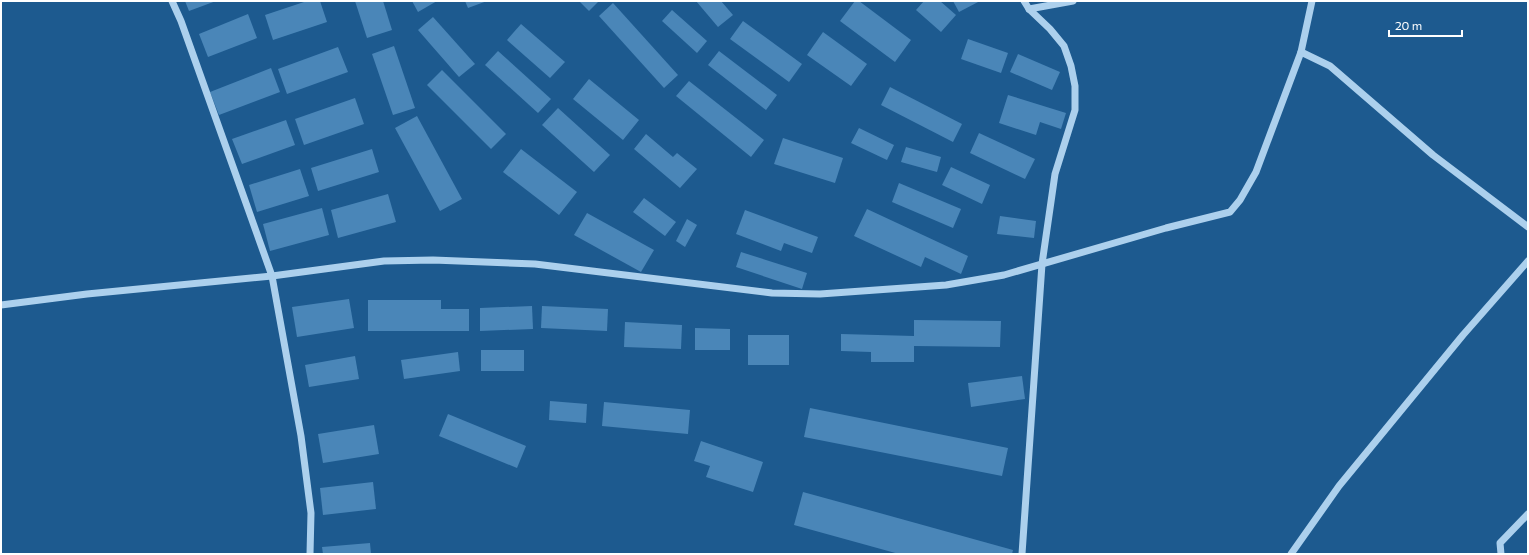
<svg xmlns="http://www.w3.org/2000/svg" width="1529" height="555" viewBox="0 0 1529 555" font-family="Commissioner,sans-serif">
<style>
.building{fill:#4a86b8}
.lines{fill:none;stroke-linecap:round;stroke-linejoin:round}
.minor{stroke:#acd0ed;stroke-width:7}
</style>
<rect width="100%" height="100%" fill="#1d5a8f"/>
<g class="building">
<polygon points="185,1 216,1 189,11"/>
<polygon points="307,1 320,1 327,22 273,40 265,15"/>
<polygon points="355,1 383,1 392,30 367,38"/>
<polygon points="412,1 437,1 418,12"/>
<polygon points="465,1 487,1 468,8"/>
<polygon points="579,1 599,1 589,11"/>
<polygon points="696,1 721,1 733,15 718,27"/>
<polygon points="855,1 859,1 911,40 895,62 840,21"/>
<polygon points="924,1 940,1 956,15 941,32 916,10"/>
<polygon points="953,1 980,1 959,12"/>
<polygon points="613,3 678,75 664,88 599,16"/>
<polygon points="672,10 707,41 697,53 662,21"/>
<polygon points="248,14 257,38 208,57 199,34"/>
<polygon points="433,17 475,64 459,77 418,30"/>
<polygon points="743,21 802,64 789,82 730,39"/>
<polygon points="521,24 565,62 550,78 507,40"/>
<polygon points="823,32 867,64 851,86 807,55"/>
<polygon points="968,39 1008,53 1001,73 961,59"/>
<polygon points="394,46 415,108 393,115 372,54"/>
<polygon points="338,47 348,72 287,94 278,69"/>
<polygon points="498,51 551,99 538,113 485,65"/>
<polygon points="719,51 777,95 766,110 708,65"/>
<polygon points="1018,54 1060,72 1052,90 1010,72"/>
<polygon points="271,68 280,92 219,115 210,92"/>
<polygon points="442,70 506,134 491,149 427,85"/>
<polygon points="589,79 639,120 623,140 573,99"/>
<polygon points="689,81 764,140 751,157 676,96"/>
<polygon points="890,87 962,124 953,142 881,105"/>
<polygon points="1008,95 1066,113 1061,129 1040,122 1036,135 999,123"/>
<polygon points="355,98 364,124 304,145 295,119"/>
<polygon points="558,108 610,155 594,172 542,125"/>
<polygon points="417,116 462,199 440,211 395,128"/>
<polygon points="286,120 295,145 242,164 232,139"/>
<polygon points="859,128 894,145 887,160 851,143"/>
<polygon points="979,133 1035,159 1025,179 970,153"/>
<polygon points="646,134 673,157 677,153 697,169 680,188 634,149"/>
<polygon points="783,138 843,158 835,183 774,164"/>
<polygon points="906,147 941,157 937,172 901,162"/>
<polygon points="372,149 379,172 318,191 311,168"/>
<polygon points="521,149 577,192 559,215 503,172"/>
<polygon points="951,167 990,185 982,204 942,185"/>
<polygon points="300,169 309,196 257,212 249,185"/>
<polygon points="899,183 961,209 953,228 892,202"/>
<polygon points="388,194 396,222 338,238 331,210"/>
<polygon points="644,198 676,222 665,236 633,212"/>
<polygon points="322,208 329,235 270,251 263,224"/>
<polygon points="867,209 968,256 961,274 925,257 921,267 854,236"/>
<polygon points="745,210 818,237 812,253 784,243 781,251 736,234"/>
<polygon points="587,213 654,250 641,272 574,235"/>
<polygon points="1000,216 1036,221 1034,238 997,234"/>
<polygon points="687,219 697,225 685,247 676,241"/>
<polygon points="741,252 807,273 802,289 736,267"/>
<polygon points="349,299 354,328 297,337 292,307"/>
<polygon points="368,300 441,300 441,309 469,309 469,331 368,331"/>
<polygon points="532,306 533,329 480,331 480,308"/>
<polygon points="542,306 608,309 607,331 541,328"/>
<polygon points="914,320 1001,321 1000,347 914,346 914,362 871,362 871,352 841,351 841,334 914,336"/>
<polygon points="625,322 682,325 681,349 624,347"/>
<polygon points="695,328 730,329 730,350 695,350"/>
<rect x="748" y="335" width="41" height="30"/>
<rect x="481" y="350" width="43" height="21"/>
<polygon points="458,352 460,371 404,379 401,360"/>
<polygon points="355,356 359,379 309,387 305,365"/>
<polygon points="1022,376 1025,399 971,407 968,383"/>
<polygon points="550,401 587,404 586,423 549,420"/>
<polygon points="604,402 690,410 688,434 602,426"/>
<polygon points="810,408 1008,448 1002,476 804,437"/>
<polygon points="448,414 526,446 517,468 439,436"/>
<polygon points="374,425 379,454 323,463 318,434"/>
<polygon points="701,441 763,462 753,492 706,477 710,466 694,461"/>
<polygon points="373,482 376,509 323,515 320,488"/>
<polygon points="803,492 876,512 1013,550 1012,554 899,554 794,525"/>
<polygon points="370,543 371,554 323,554 322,547"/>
</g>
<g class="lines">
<g class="minor">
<polyline points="172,1 181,21 272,276 301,436 311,513 310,554"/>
<polyline points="1029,9 1073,1"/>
<polyline points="1301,52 1330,66 1433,155 1528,227"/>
<polyline points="1,305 87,294 272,276 384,261 433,260 535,264 772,293 820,294 946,285 1004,275 1166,228 1230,212 1240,200 1256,172 1301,52 1312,1"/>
<polyline points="1022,554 1042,264 1055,174 1075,110 1075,86 1071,66 1064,46 1050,29 1029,9 1024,1"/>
<polyline points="1291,554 1339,486 1463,335 1528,261"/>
<polyline points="1501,554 1500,543 1528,514"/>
</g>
</g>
<rect width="1529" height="555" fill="none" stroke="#ffffff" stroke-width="4"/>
<path d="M1389 30v6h73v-6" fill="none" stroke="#ffffff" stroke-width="2"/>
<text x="1395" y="30" font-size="12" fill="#ffffff" stroke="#1d5a8f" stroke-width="3" paint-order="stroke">20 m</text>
</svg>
